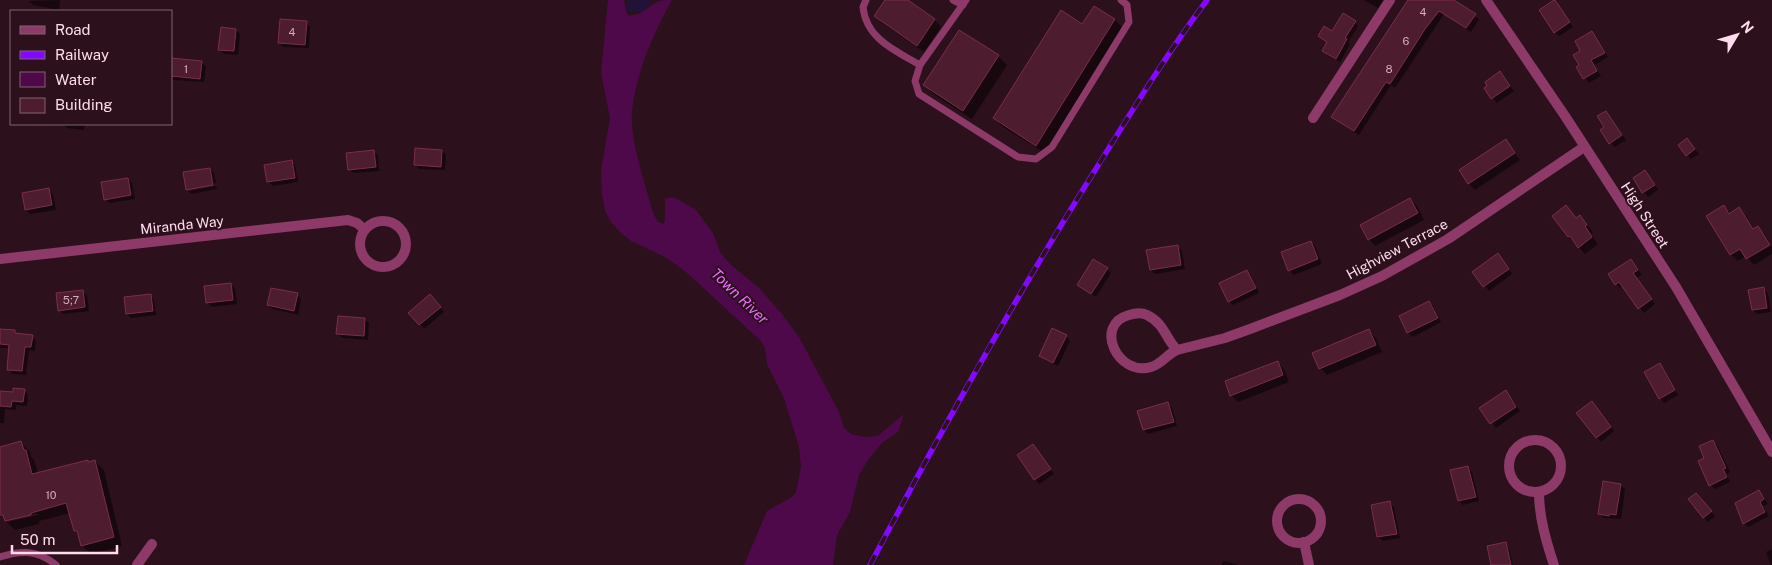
<svg xmlns="http://www.w3.org/2000/svg" width="1772" height="565" viewBox="0 0 1772 565" font-family="'Public Sans',sans-serif">
<style>
.green{fill:#201337}
.water{fill:#4d094a}
.shadow{fill:#0007;fill-rule:evenodd}
.building{fill:#4e1c2f;stroke:#7b2d4c}
.lines{fill:none;stroke-linecap:round;stroke-linejoin:round}
.service{stroke:#8d3a68;stroke-width:7}
.minor{stroke:#8d3a68;stroke-width:10}
.tertiary{stroke:#8d3a68;stroke-width:10}
.rail-casing{stroke:#8408ff;stroke-width:5.5}
.rail{stroke:#2c101c;stroke-width:4;stroke-dasharray:11;stroke-linecap:butt}
.labels{text-anchor:middle;dominant-baseline:central;stroke-width:4;stroke-linejoin:round;paint-order:stroke}
.number-label{font-size:11px;fill:#d3acbe}
.street-label{font-size:14px;fill:#ffdced;stroke:#2c101c}
.water-label{font-size:15px;font-style:italic;fill:#eb6aff;stroke:#2c101c}
</style>
<rect width="100%" height="100%" fill="#2c101c"/>
<polygon class="green" points="627,0 652,0 645,11 626,11"/>
<path class="water" d="M608,0H624L626,11L628,15C641,17 648,6 659,1C662,0 668,0 672,0C652,35 626,95 633,135C637,161 646,187 653,213L658,222L663,224L665,221V199L673,197L695,209L713,233L720,252L730,264L760,289L782,314L799,337L839,412L844,428L851,434L864,437L878,436L904,414L898,432L883,442L870,457L859,475L850,512L837,535L833,565H744L767,511L792,497L796,492L801,466L799,447L784,398L767,364L765,348L761,341L687,273L667,258L631,241L620,232L611,222L605,211L602,194L601,170L610,118L601,73Z"/>
<g class="shadow">
<polygon points="60,0 59,10 33,5 29,1"/>
<polygon points="887,0 905,0 935,20 941,27 924,52 882,23 876,16"/>
<polygon points="1364,0 1383,0 1378,8"/>
<polygon points="1409,0 1457,0 1455,2 1479,19 1471,32 1444,14 1395,88 1391,85 1359,135 1337,121"/>
<polygon points="1555,1 1573,27 1559,36 1555,32"/>
<polygon points="1095,7 1115,20 1124,29 1045,153 1003,127 994,118 1083,26"/>
<polygon points="1355,22 1358,26 1348,43 1350,44 1340,62 1327,55 1324,51 1328,43 1320,36"/>
<polygon points="306,23 310,27 309,48 283,47 279,42"/>
<polygon points="236,30 240,34 238,55 224,54 220,50"/>
<polygon points="1592,32 1596,37 1608,57 1594,65 1601,76 1589,83 1578,67 1580,66 1582,51"/>
<polygon points="998,56 1007,65 972,119 933,94 925,85"/>
<polygon points="171,59 201,62 206,67 204,82 173,80 171,78"/>
<polygon points="1500,73 1514,91 1497,103 1486,89"/>
<polygon points="1606,112 1626,140 1615,147 1610,143 1606,128"/>
<polygon points="63,124 85,124 84,130 67,128"/>
<polygon points="1506,141 1520,160 1475,190 1468,183"/>
<polygon points="1691,144 1699,154 1691,159 1679,145"/>
<polygon points="374,151 378,156 379,171 354,173 349,169"/>
<polygon points="442,151 446,155 445,170 419,169 415,164"/>
<polygon points="291,162 295,166 298,182 273,186 269,182"/>
<polygon points="210,169 214,173 216,183 189,188 189,191 216,186 217,189 191,194 187,189"/>
<polygon points="1649,176 1658,190 1648,197 1634,178"/>
<polygon points="128,179 132,183 135,199 110,203 105,199"/>
<polygon points="48,190 53,194 56,210 30,214 26,210"/>
<polygon points="1410,200 1417,206 1424,220 1375,246 1369,239"/>
<polygon points="1566,207 1576,218 1579,216 1593,232 1591,234 1598,244 1585,254 1569,237"/>
<polygon points="1724,207 1731,214 1739,209 1746,216 1755,230 1758,228 1765,235 1772,247 1772,254 1754,265 1746,256 1738,261 1731,255 1708,217"/>
<polygon points="1311,242 1315,246 1322,264 1294,275 1289,270"/>
<polygon points="1177,246 1182,251 1185,269 1155,274 1151,270"/>
<polygon points="1502,259 1512,274 1489,291 1474,272"/>
<polygon points="1631,260 1642,275 1636,278 1655,304 1644,313 1623,286 1620,288 1616,284"/>
<polygon points="1107,269 1111,273 1096,297 1079,285"/>
<polygon points="1247,271 1251,275 1259,293 1233,305 1229,301"/>
<polygon points="231,285 235,289 237,304 212,307 208,303 206,288"/>
<polygon points="1764,289 1768,293 1771,312 1757,314 1753,310"/>
<polygon points="83,292 87,296 89,311 63,314 59,310"/>
<polygon points="297,294 301,299 298,315 273,309 268,305"/>
<polygon points="150,295 154,300 156,315 131,318 127,314"/>
<polygon points="434,300 444,312 424,329 410,313"/>
<polygon points="1429,302 1433,306 1441,322 1413,337 1408,333 1400,316"/>
<polygon points="364,319 369,323 368,340 342,338 338,334"/>
<polygon points="0,330 14,331 18,335 32,336 36,341 35,351 29,350 26,375 13,374 8,369 10,348 0,348"/>
<polygon points="1369,331 1376,338 1382,352 1327,375 1320,368"/>
<polygon points="1066,336 1070,341 1058,366 1045,360 1040,356"/>
<polygon points="1277,362 1284,369 1289,382 1238,402 1231,395"/>
<polygon points="1660,365 1664,369 1678,395 1664,403 1660,398"/>
<polygon points="24,390 28,395 27,406 16,405 16,410 5,409 4,423 0,423 0,392 14,393"/>
<polygon points="1510,396 1520,411 1496,428 1481,408"/>
<polygon points="1168,404 1172,408 1177,426 1148,434 1144,430"/>
<polygon points="1596,407 1614,431 1601,442 1597,437"/>
<polygon points="1712,441 1717,445 1730,472 1727,474 1730,482 1715,489 1710,485 1706,459"/>
<path d="M21,443L30,452L31,457L34,460L38,474L87,461L89,463L95,461L104,470L122,546L91,554L82,545L79,534L75,531L70,513L39,521V524L15,530L6,521L0,508V454ZM37,513L38,515L8,522V519Z"/>
<polygon points="1033,445 1054,474 1039,484 1019,456"/>
<polygon points="1468,467 1472,472 1479,501 1463,505 1459,501 1452,471"/>
<polygon points="1620,485 1625,489 1621,519 1604,518 1599,514"/>
<polygon points="1759,491 1768,504 1763,506 1769,516 1748,527 1744,523"/>
<polygon points="1700,499 1715,516 1708,522 1689,500"/>
<polygon points="1390,503 1394,507 1400,538 1383,541 1378,537 1372,506"/>
<polygon points="1505,544 1509,548 1513,565 1492,565"/>
<polygon points="1772,549 1772,565 1771,565 1766,552"/>
<polygon points="1223,561 1239,565 1222,565"/>
</g>
<g class="building">
<polygon points="885,0 908,0 935,19 917,46 874,16"/>
<polygon points="1408,0 1454,0 1476,14 1466,28 1439,11 1425,29 1390,84 1386,82 1354,131 1331,117"/>
<polygon points="1554,0 1555,0 1570,22 1554,33 1539,10"/>
<polygon points="1094,6 1115,19 1036,146 993,118 1061,10 1082,24"/>
<polygon points="1343,13 1356,21 1345,38 1347,39 1336,59 1322,51 1327,42 1318,36 1324,26 1332,31"/>
<polygon points="280,19 307,21 305,45 278,43"/>
<polygon points="221,27 236,29 234,51 218,50"/>
<polygon points="959,30 999,55 963,111 923,85"/>
<polygon points="1592,31 1605,53 1591,60 1597,71 1583,79 1576,67 1579,65 1573,55 1580,51 1575,41"/>
<polygon points="171,58 202,61 200,79 171,76"/>
<polygon points="1500,71 1510,86 1491,99 1484,88 1487,86 1485,82"/>
<polygon points="1606,111 1622,135 1609,144 1600,130 1604,127 1597,116"/>
<polygon points="1687,138 1695,149 1686,156 1678,145"/>
<polygon points="1506,139 1515,153 1468,184 1459,170"/>
<polygon points="415,148 442,150 441,167 414,165"/>
<polygon points="374,150 376,167 348,170 346,153"/>
<polygon points="292,160 295,178 267,182 264,165"/>
<polygon points="210,168 213,185 186,190 183,172"/>
<polygon points="1645,170 1655,185 1642,193 1633,178"/>
<polygon points="128,178 131,195 104,200 101,182"/>
<polygon points="49,188 52,205 25,210 22,193"/>
<polygon points="1410,198 1418,213 1368,240 1360,225"/>
<polygon points="1566,205 1576,218 1580,215 1587,225 1585,226 1592,237 1578,248 1570,236 1568,237 1552,216"/>
<polygon points="1724,205 1729,214 1739,207 1753,229 1758,226 1770,245 1746,259 1740,249 1730,255 1706,216"/>
<polygon points="1311,241 1318,259 1288,271 1281,252"/>
<polygon points="1178,245 1181,265 1150,270 1146,250"/>
<polygon points="1498,253 1509,269 1483,287 1472,272"/>
<polygon points="1093,259 1108,268 1091,294 1077,285"/>
<polygon points="1631,259 1638,270 1633,273 1652,299 1638,309 1619,282 1615,285 1608,274"/>
<polygon points="1247,270 1256,288 1228,302 1219,283"/>
<polygon points="231,283 233,300 206,303 204,286"/>
<polygon points="1764,287 1767,308 1752,310 1748,290"/>
<polygon points="271,288 298,293 294,311 267,305"/>
<polygon points="83,290 85,307 58,311 56,293"/>
<polygon points="151,294 153,311 126,314 124,297"/>
<polygon points="430,294 441,307 419,325 408,313"/>
<polygon points="1429,301 1438,318 1407,333 1399,316"/>
<polygon points="338,316 365,318 364,336 336,334"/>
<polygon points="1052,328 1067,335 1053,363 1039,356"/>
<polygon points="0,329 15,330 15,333 33,335 31,347 25,347 22,371 7,370 9,345 0,344"/>
<polygon points="1369,329 1376,345 1319,369 1312,353"/>
<polygon points="1278,361 1283,375 1230,396 1225,381"/>
<polygon points="1660,363 1675,390 1659,399 1644,372"/>
<polygon points="13,388 25,389 23,402 12,401 11,407 0,406 0,391 13,392"/>
<polygon points="1506,390 1516,407 1490,424 1479,408"/>
<polygon points="1592,401 1611,427 1596,438 1576,413"/>
<polygon points="1168,402 1174,422 1143,430 1137,411"/>
<polygon points="1713,440 1726,468 1723,469 1727,477 1709,486 1698,461 1704,458 1699,446"/>
<polygon points="21,441 24,450 26,450 32,474 88,460 88,462 95,460 114,537 81,546 77,531 74,531 66,503 31,513 31,515 5,521 3,515 0,515 0,447"/>
<polygon points="1033,444 1051,469 1034,480 1017,455"/>
<polygon points="1468,466 1476,497 1458,501 1450,470"/>
<polygon points="1603,481 1621,484 1616,515 1610,514 1609,516 1598,514"/>
<polygon points="1759,490 1764,499 1760,502 1765,512 1743,524 1735,503"/>
<polygon points="1696,493 1712,511 1703,518 1688,499"/>
<polygon points="1390,501 1397,534 1377,537 1371,505"/>
<polygon points="1506,542 1511,565 1491,565 1487,546"/>
</g>
<g class="lines">
<g class="service">
<path d="M866,0L863,7C866,39 896,51 920,65"/>
<polyline points="953,0 963,5"/>
<polyline points="966,0 920,65 915,81 919,94 1018,157 1036,159 1052,147 1129,22 1127,5 1121,0"/>
<path d="M0,557C22,550 38,550 56,565"/>
</g>
<g class="minor">
<polyline points="1313,118 1390,0"/>
<circle cx="383" cy="244" r="23"/>
<polyline points="0,259 348,220 357,223 364,229"/>
<path d="M1177,350C1165,338 1165,324 1147,315C1141,312 1135,313 1129,315C1093,325 1118,377 1151,367C1162,364 1167,354 1177,350L1225,338L1250,329L1340,295L1382,276L1448,239L1584,147"/>
<circle cx="1535" cy="466" r="26"/>
<path d="M1539,492C1539,517 1546,541 1554,565"/>
<circle cx="1299" cy="521" r="22"/>
<polyline points="1304,542 1309,565"/>
<polyline points="137,565 152,544"/>
</g>
<polyline class="tertiary" points="1486,0 1565,116 1676,287 1772,452"/>
<g class="rail-casing">
<path id="rail" d="M870,565C942,429 1017,294 1099,164C1133,109 1168,52 1207,0"/>
</g>
<use href="#rail" class="rail"/>
</g>
<g class="labels">
<g class="number-label">
<text x="1423" y="12">4</text>
<text x="292" y="32">4</text>
<text x="1406" y="41">6</text>
<text x="186" y="69">1</text>
<text x="1389" y="69">8</text>
<text x="71" y="300">5;7</text>
<text x="51" y="495">10</text>
</g>
<g class="street-label">
<text transform="translate(1645 215) rotate(57)">High Street</text>
<text transform="translate(182 225) rotate(-6)">Miranda Way</text>
<text transform="translate(1397 249) rotate(-28)">Highview Terrace</text>
</g>
<g class="water-label">
<text transform="translate(740 296) rotate(44)">Town River</text>
</g>
</g>
<rect x="10" y="10" width="162" height="115" fill="#2c101c" stroke="#806270"/>
<rect x="20" y="26" width="25" height="8" fill="#8d3a68" stroke="#806270"/>
<text x="55" y="35" font-size="15" fill="#ffdced">Road</text>
<rect x="20" y="51" width="25" height="8" fill="#8408ff" stroke="#806270"/>
<text x="55" y="60" font-size="15" fill="#ffdced">Railway</text>
<rect x="20" y="72" width="25" height="15" fill="#4d094a" stroke="#806270"/>
<text x="55" y="85" font-size="15" fill="#ffdced">Water</text>
<rect x="20" y="98" width="25" height="15" fill="#4e1c2f" stroke="#806270"/>
<text x="55" y="110" font-size="15" fill="#ffdced">Building</text>
<g transform="translate(1737 35) rotate(52)" stroke="#2c101c" stroke-width="4" paint-order="stroke">
<path d="M0-4L9 19L0 12L-9 19Z" fill="#ffdced"/>
<text y="-8" font-size="14" font-weight="bold" text-anchor="middle" fill="#ffdced">N</text>
</g>
<path d="M12 545v8h105v-8" fill="none" stroke="#ffdced" stroke-width="2.5"/>
<text x="20" y="545" font-size="15" fill="#ffdced" stroke="#2c101c" stroke-width="4" paint-order="stroke">50 m</text>
</svg>
